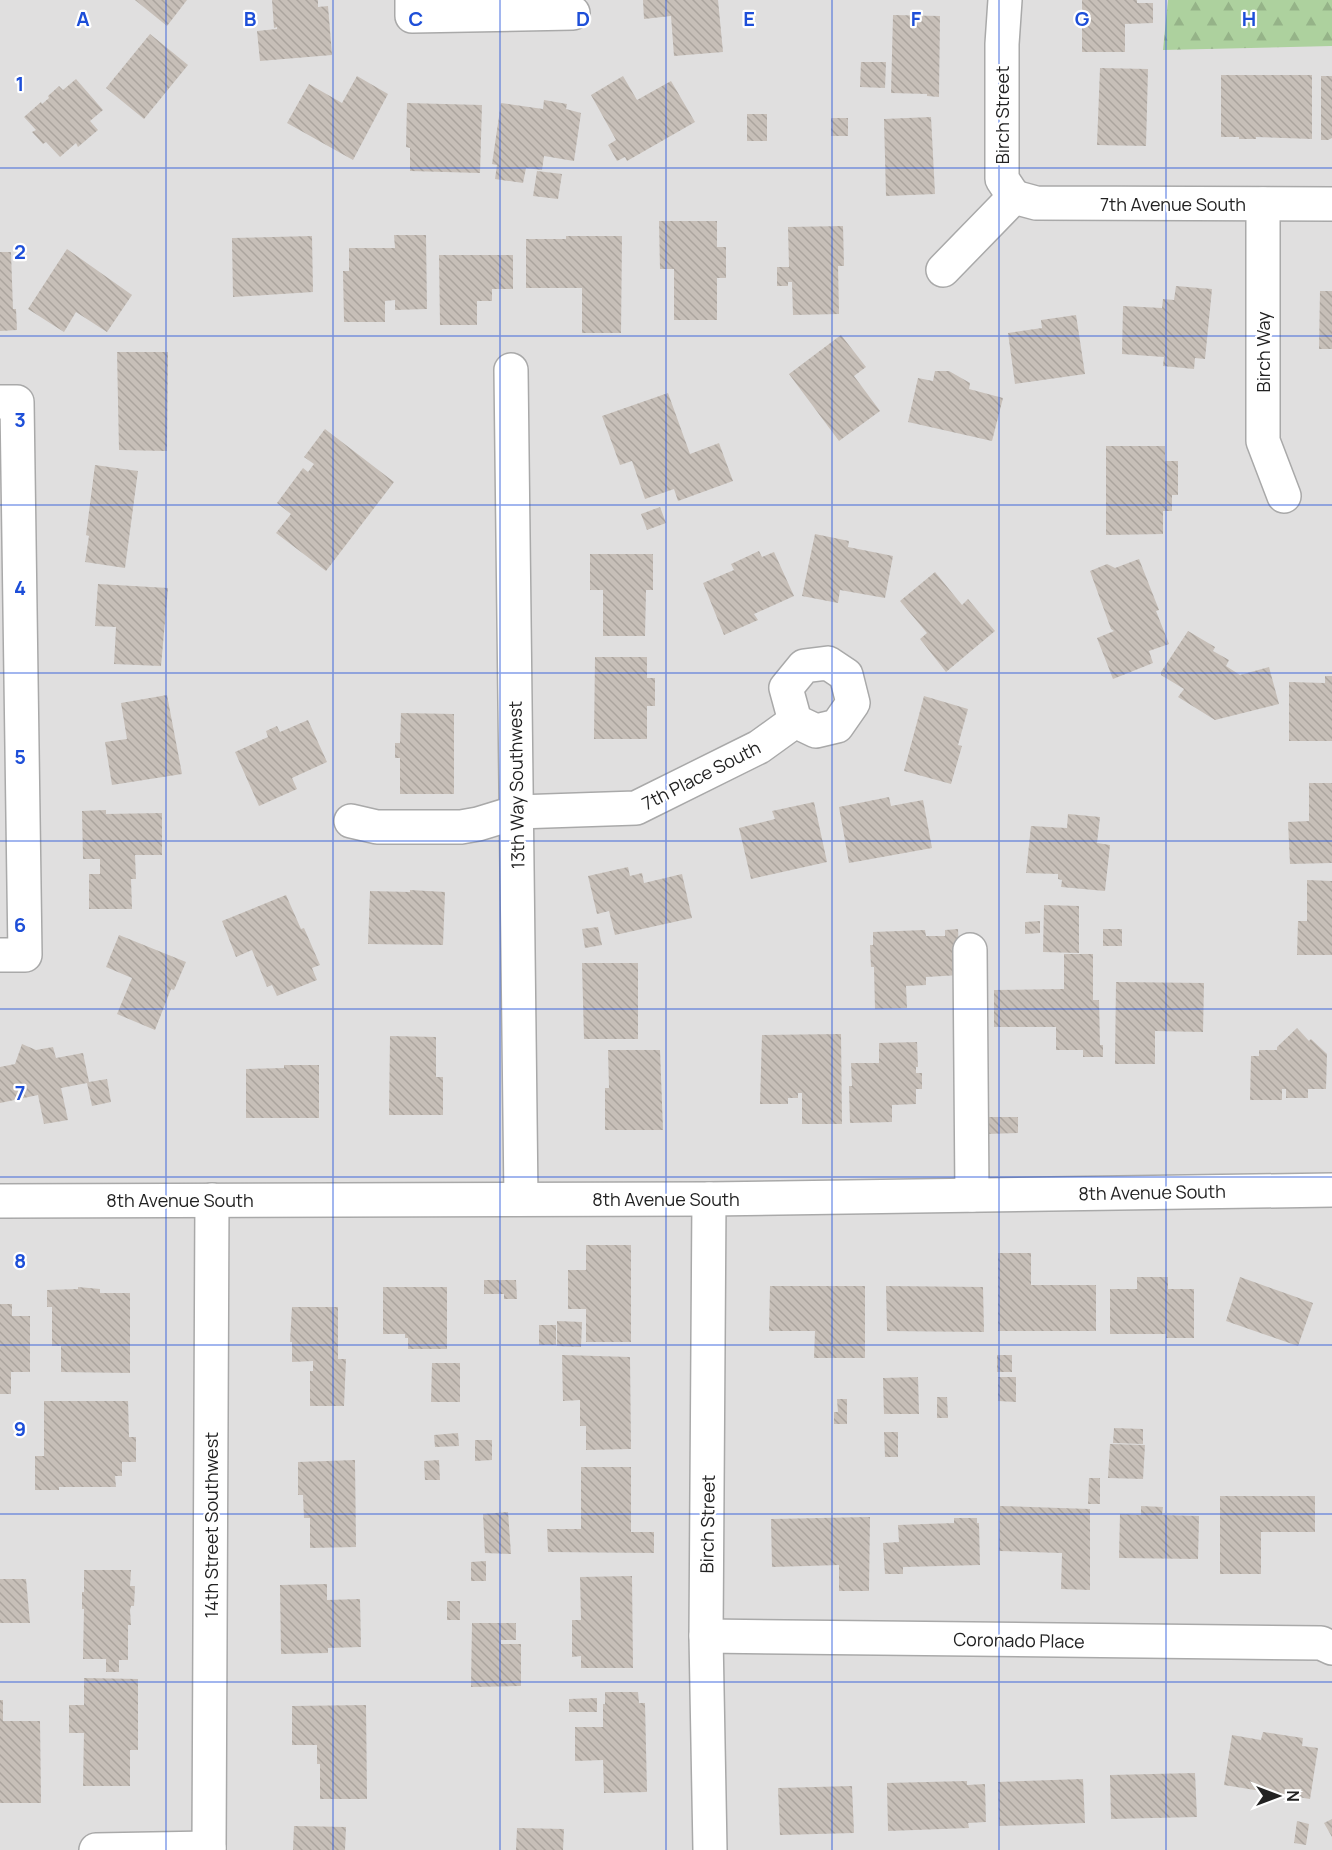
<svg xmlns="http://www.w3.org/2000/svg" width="1332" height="1850" viewBox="0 0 1332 1850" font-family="Manrope,sans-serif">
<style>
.residential{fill:#e0dfdf}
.forest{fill:url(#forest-firs)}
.building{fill:url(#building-back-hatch)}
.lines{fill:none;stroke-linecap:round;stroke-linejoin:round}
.minor-casing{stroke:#a9a9a9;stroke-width:36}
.minor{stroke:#fff;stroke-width:33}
.grid{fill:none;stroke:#1d4ed8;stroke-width:1.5;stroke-opacity:0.55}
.labels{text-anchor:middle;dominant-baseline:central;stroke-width:4.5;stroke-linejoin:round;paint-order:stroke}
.street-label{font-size:18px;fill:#222;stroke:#fff}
.grid-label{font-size:20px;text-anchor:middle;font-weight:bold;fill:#1d4ed8;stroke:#fff;stroke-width:4.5;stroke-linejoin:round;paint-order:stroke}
</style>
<defs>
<pattern id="forest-firs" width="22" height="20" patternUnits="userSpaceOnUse" patternTransform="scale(1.5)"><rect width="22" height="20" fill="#add19e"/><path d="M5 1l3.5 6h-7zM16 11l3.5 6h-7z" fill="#95b388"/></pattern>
<pattern id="building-back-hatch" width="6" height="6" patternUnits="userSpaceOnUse" patternTransform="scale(1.5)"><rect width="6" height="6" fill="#c7bfb8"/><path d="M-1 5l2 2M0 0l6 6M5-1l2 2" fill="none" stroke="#aba49e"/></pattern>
</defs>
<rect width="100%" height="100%" fill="#f2efe9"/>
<rect class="residential" x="0" y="0" width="1332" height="1850"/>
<polygon class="forest" points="1168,0 1332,0 1332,46 1163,50"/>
<g class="building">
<polygon points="135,0 187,0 167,26"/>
<polygon points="272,0 318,0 318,7 328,6 332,55 260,61 257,31 277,29 277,27 274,28"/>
<polygon points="643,0 718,0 723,52 674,56 671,16 644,19"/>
<polygon points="1082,0 1137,0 1137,3 1153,3 1153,23 1125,24 1125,52 1082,52"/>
<polygon points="893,15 940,16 939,97 927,96 927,94 891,93"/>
<polygon points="150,34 188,65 144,119 106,88"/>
<polygon points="861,62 886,62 885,88 860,87"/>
<polygon points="1100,68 1148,69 1146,146 1097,145"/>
<polygon points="1221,75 1312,75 1312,139 1256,137 1256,139 1239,139 1239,137 1221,137"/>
<polygon points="357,76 388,94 353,160 287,123 309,84 342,103"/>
<polygon points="623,76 637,100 671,81 695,122 627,161 625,157 617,161 608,145 616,140 591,95"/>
<polygon points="1321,76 1332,76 1332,138 1328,140 1321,140"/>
<polygon points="76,79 103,110 90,121 98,130 78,147 76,143 60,157 46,142 43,144 32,132 36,130 24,117 41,102 42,104 49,98 48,96 59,86 63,90"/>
<polygon points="544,100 567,104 566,109 581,113 574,161 544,156 542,170 526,168 523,183 495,179 497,165 492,164 501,103 543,109"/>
<polygon points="407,103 482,105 480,173 410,171 410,148 406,147"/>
<rect x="747" y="114" width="20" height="27"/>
<polygon points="931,117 935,194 886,196 884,119"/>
<rect x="831" y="118" width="17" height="18"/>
<polygon points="537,171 562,174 558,199 533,196"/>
<polygon points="659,221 717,221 717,247 726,247 726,278 717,278 717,320 674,320 674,269 660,269"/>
<polygon points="843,226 844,266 838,266 839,314 793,315 792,282 788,282 788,286 777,286 777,267 789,267 788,227"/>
<polygon points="394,235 426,235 427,309 395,310 395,300 385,301 385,322 344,322 343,271 349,271 349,248 395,248"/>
<polygon points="312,236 313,292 233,297 232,238"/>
<polygon points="566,236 622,236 621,333 582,333 582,288 526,288 526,239 566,239"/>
<polygon points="67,249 132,295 107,332 76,312 64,332 28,309"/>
<polygon points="0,252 11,252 13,309 16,309 17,330 0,331"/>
<polygon points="439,255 513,255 513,289 492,289 492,301 477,301 477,325 440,325"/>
<polygon points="1176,286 1212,289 1205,359 1195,358 1194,369 1163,366 1164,357 1122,354 1123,306 1162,308 1163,299 1174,300"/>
<polygon points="1320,291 1332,291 1332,349 1319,349"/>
<polygon points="1076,315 1085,374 1015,384 1008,333 1042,328 1041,320"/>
<polygon points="841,335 866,367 854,376 880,411 839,441 789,374"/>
<polygon points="117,352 168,352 167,451 119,450"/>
<polygon points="935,371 949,371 970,383 969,389 1003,398 992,441 908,422 918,378 933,381"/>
<polygon points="668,393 690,454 719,443 733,481 678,501 674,489 645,499 632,461 620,465 602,416"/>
<polygon points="325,429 394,482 326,571 276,533 291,514 277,503 303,468 308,472 314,464 304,457"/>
<polygon points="1106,446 1165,446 1165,461 1178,461 1178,495 1172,495 1172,511 1163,511 1163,534 1106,535"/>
<polygon points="95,465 138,471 125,568 85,562 89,536 86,535"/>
<polygon points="660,507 666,523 647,530 641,514"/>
<polygon points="815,534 849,541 848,547 893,556 885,598 840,590 838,603 802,596"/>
<polygon points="759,551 762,557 774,552 794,596 754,614 758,620 724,635 703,583 734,570 731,564"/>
<polygon points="590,554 653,554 653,590 646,590 645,636 603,636 603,590 590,590"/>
<polygon points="1139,559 1159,610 1156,611 1169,644 1149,651 1153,663 1113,679 1097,638 1114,631 1111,629 1090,571 1107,564 1115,568"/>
<polygon points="935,572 962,605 968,599 995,631 946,672 920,639 927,633 900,601"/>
<polygon points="98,584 168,588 161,666 114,664 116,627 95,626"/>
<polygon points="1188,631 1215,647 1213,651 1229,660 1226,666 1240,675 1269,667 1279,704 1215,720 1178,697 1184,689 1161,675 1161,672"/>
<polygon points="595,657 647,657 647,678 655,678 655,706 647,706 647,739 594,739"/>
<polygon points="1325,676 1332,676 1332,741 1289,741 1289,682 1325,683"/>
<polygon points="167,695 182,774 112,785 105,742 127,739 121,703"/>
<polygon points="924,696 968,709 958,745 962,746 951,784 904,771"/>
<polygon points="401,713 454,714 454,794 400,794 400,758 395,758 395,743 400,743"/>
<polygon points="308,720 327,762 292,778 297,789 259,806 235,752 268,737 266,731 277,726 280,732"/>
<polygon points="1309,783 1332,783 1332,863 1290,864 1288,822 1309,821"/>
<polygon points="889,797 891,806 923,800 932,848 849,863 839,807"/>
<polygon points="814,802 827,862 751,879 739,828 775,819 772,811"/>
<polygon points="106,810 106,814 162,813 162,855 135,855 136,879 131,879 132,909 89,909 89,874 100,874 100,859 83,859 82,811"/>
<polygon points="1068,814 1100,817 1097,843 1110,845 1105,891 1061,887 1062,880 1058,879 1058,874 1026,873 1031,826 1067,828"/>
<polygon points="628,867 630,876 642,873 644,883 682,874 692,918 615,935 609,911 597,914 588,876"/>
<polygon points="1307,880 1332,881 1332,955 1297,955 1298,921 1307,921"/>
<polygon points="410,890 445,892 443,945 368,944 370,891 410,892"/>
<polygon points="286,895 301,929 304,928 320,965 312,968 317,980 277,996 272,985 267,987 252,950 236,957 222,921"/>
<polygon points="1044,905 1079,906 1079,953 1043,952"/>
<polygon points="1040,921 1040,933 1025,934 1025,922"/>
<polygon points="598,927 602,945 585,948 582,929"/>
<polygon points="958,929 960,975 926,977 926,985 906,986 907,1008 875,1009 874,967 871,967 870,945 873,945 873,932 925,930 926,936 945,936 945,930"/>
<rect x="1103" y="929" width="19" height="17"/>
<polygon points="119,935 186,962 174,990 171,989 155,1030 117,1014 132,978 106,967"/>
<polygon points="1064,954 1093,954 1093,1000 1099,1000 1100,1045 1103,1045 1103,1057 1083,1057 1083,1050 1056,1050 1056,1027 994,1027 994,990 1064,989"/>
<polygon points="582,963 638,963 638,1039 584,1039"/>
<polygon points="1116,982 1204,983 1203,1032 1155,1031 1155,1064 1115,1064"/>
<polygon points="1297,1028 1309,1041 1311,1039 1327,1054 1326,1089 1308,1089 1308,1098 1286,1098 1286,1089 1282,1089 1282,1100 1250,1100 1251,1056 1259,1056 1259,1050 1277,1050 1277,1047"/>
<polygon points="841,1034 842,1124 802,1124 802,1093 798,1093 798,1098 788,1098 788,1104 760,1104 762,1035"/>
<polygon points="390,1036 436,1037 436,1077 443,1077 443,1115 389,1115"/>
<polygon points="917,1042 918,1067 916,1067 916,1073 922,1073 922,1089 916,1089 916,1104 892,1105 892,1122 850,1123 849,1086 852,1086 851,1063 879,1063 879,1043"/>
<polygon points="22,1044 36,1050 53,1047 56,1058 83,1053 89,1082 107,1079 111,1102 92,1106 87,1083 61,1088 68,1120 44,1124 38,1095 0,1103 0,1067 15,1064"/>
<polygon points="608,1050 660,1050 663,1130 605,1130 605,1088 609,1088"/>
<polygon points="284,1065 319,1065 319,1118 246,1118 246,1069 284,1068"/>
<polygon points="987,1117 1018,1117 1018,1133 987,1134"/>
<polygon points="586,1245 631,1245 631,1342 586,1342 586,1309 568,1309 568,1270 586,1270"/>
<polygon points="998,1253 1031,1253 1031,1285 1096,1285 1096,1331 998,1331"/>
<polygon points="1137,1277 1168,1277 1168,1289 1194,1289 1194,1338 1166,1338 1166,1334 1110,1334 1110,1289 1137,1289"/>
<polygon points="1240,1277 1313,1303 1298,1346 1226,1321"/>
<polygon points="484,1280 516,1280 517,1299 504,1299 504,1294 484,1294"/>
<polygon points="770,1286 865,1286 865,1358 814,1358 815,1331 769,1331"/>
<polygon points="886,1286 983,1287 984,1332 887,1331"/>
<polygon points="78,1287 100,1289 100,1293 130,1293 130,1373 61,1372 61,1346 52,1346 52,1307 47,1307 47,1290 78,1289"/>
<polygon points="383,1287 447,1287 447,1349 408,1349 408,1338 405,1338 405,1334 383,1334"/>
<polygon points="0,1304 12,1304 12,1316 30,1316 30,1372 11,1372 11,1394 0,1394"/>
<polygon points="292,1307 338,1307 338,1359 346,1359 344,1406 310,1406 310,1371 313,1371 313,1361 292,1362 292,1342 290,1342"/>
<polygon points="557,1321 582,1322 581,1347 557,1346"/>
<rect x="539" y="1325" width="17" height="20"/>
<polygon points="562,1355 630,1357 631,1449 586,1450 586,1426 580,1426 580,1400 563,1401"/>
<rect x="997" y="1355" width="15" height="17"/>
<polygon points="432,1363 460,1363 460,1402 431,1402"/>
<polygon points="918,1377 919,1414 884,1414 883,1378"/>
<polygon points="998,1377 1016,1377 1016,1402 998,1401"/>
<polygon points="937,1397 947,1397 948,1418 937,1418"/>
<polygon points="837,1399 847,1399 847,1424 834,1424 834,1412 838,1412"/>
<polygon points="44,1401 128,1401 129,1437 136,1437 136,1462 122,1462 122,1476 115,1476 116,1487 59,1487 59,1490 35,1490 35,1456 44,1456"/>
<polygon points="1114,1428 1143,1429 1143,1444 1113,1443"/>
<polygon points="884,1432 898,1432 898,1457 885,1457"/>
<polygon points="458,1433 459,1446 435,1447 434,1435"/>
<polygon points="475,1440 492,1440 492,1460 475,1461"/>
<polygon points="1110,1444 1145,1445 1143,1479 1108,1478"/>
<polygon points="355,1460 356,1547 310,1548 310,1518 304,1518 303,1495 298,1495 298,1462"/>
<polygon points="439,1460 440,1480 425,1480 424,1461"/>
<polygon points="581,1467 631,1467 631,1532 654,1532 654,1553 548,1552 547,1529 581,1529"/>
<polygon points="1089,1478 1100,1478 1100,1504 1088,1504"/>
<polygon points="1220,1496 1315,1496 1315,1532 1261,1532 1261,1574 1220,1574"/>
<polygon points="1000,1506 1090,1509 1090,1590 1061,1589 1062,1553 999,1551"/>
<polygon points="1141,1506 1163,1507 1162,1515 1199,1516 1198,1559 1119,1558 1120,1514 1141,1515"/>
<polygon points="508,1512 511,1554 485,1553 483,1514"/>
<polygon points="870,1517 869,1591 839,1591 839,1565 772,1567 771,1519"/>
<polygon points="954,1518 977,1518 977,1523 979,1523 980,1565 903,1567 903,1574 885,1574 883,1543 899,1542 898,1525 954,1523"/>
<polygon points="486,1561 486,1581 471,1581 471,1562"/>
<polygon points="84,1570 131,1570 130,1586 135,1586 134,1606 131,1606 130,1610 131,1625 128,1625 128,1660 119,1660 119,1672 106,1672 106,1659 83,1659 84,1609 82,1609 82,1592 84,1592"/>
<polygon points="632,1576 633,1668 581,1668 581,1656 572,1657 572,1620 581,1620 580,1577"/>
<polygon points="0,1579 26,1579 30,1623 0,1623"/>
<polygon points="327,1584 327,1600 360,1599 361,1647 328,1648 328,1653 281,1654 280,1585"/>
<rect x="447" y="1601" width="13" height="19"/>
<polygon points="472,1623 516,1623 516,1640 501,1640 501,1644 521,1644 521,1686 471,1687"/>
<polygon points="84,1678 138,1679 138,1750 130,1750 130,1786 83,1786 84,1733 69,1733 69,1705 84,1705"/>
<polygon points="605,1692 638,1692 639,1703 645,1703 647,1792 604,1793 603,1760 575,1761 575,1727 603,1727 603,1704 605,1704"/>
<polygon points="597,1698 597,1712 569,1712 569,1699"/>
<polygon points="0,1700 3,1700 3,1721 40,1721 41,1803 0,1803"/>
<polygon points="366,1705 367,1799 320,1799 320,1764 317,1764 317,1745 292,1745 292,1706"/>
<polygon points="1263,1732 1303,1738 1302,1746 1318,1748 1310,1799 1224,1785 1232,1735 1261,1740"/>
<polygon points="1195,1773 1197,1817 1111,1819 1110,1775"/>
<polygon points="1083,1779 1085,1823 999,1826 998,1782"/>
<polygon points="967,1781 967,1785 985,1784 986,1822 968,1823 969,1828 888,1831 887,1783"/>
<polygon points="852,1786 854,1833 780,1835 778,1788"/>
<polygon points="1332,1819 1332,1837 1324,1823"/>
<polygon points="1297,1821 1309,1824 1306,1845 1294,1843"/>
<polygon points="294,1826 346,1827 345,1850 293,1850"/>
<polygon points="517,1828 564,1829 563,1850 516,1850"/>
</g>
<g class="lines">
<g class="minor-casing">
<g id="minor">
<polyline points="412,0 412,16 573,13"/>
<polyline points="1005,0 1002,44 1002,179 1014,197"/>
<polyline points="1014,197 1036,203 1332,204"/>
<polyline points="1263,204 1263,441 1284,496"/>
<polyline points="943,270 1014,197"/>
<polyline points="511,370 521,1199"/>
<polyline points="0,402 17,402 25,955 0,955"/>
<polyline points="351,821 377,827 461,827 478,824 517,812 636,808 759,747 795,721 816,731 837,726 853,703 846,675 828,663 804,666 786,688 795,721"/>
<polyline points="970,950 972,1195"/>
<polyline points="709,1199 706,1636 710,1850"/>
<polyline points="0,1201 709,1199 1332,1190"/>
<polyline points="706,1636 1321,1643 1332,1648"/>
<polyline points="96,1850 209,1848"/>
<polyline points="209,1850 212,1200"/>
</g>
</g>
<use href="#minor" class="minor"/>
</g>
<path class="grid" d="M166,0V1850M333,0V1850M500,0V1850M666,0V1850M832,0V1850M999,0V1850M1166,0V1850M0,168H1332M0,336H1332M0,505H1332M0,673H1332M0,841H1332M0,1009H1332M0,1177H1332M0,1345H1332M0,1514H1332M0,1682H1332"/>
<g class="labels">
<g class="street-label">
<text transform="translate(1002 115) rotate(-90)">Birch Street</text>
<text x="1173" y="204">7th Avenue South</text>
<text transform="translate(1263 352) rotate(-90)">Birch Way</text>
<text transform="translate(701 775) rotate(-27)">7th Place South</text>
<text transform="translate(516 785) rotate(-91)">13th Way Southwest</text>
<text transform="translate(1152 1192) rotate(-1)">8th Avenue South</text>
<text x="666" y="1199">8th Avenue South</text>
<text x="180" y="1200">8th Avenue South</text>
<text transform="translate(707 1524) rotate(-89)">Birch Street</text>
<text transform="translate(211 1525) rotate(-90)">14th Street Southwest</text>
<text transform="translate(1019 1640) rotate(1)">Coronado Place</text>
</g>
</g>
<g class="grid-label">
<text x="83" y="26">A</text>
<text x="250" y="26">B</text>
<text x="416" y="26">C</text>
<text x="583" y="26">D</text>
<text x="749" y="26">E</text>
<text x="916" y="26">F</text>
<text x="1082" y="26">G</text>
<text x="1249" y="26">H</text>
<text x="20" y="91">1</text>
<text x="20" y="259">2</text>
<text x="20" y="427">3</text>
<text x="20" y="595">4</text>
<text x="20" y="764">5</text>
<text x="20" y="932">6</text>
<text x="20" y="1100">7</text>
<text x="20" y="1268">8</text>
<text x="20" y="1436">9</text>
</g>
<g transform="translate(1278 1796) rotate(90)" stroke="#ffffff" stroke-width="4.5" paint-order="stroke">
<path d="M0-4.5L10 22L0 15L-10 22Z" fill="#222222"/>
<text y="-9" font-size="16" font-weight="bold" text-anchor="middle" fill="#222222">N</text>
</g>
</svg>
